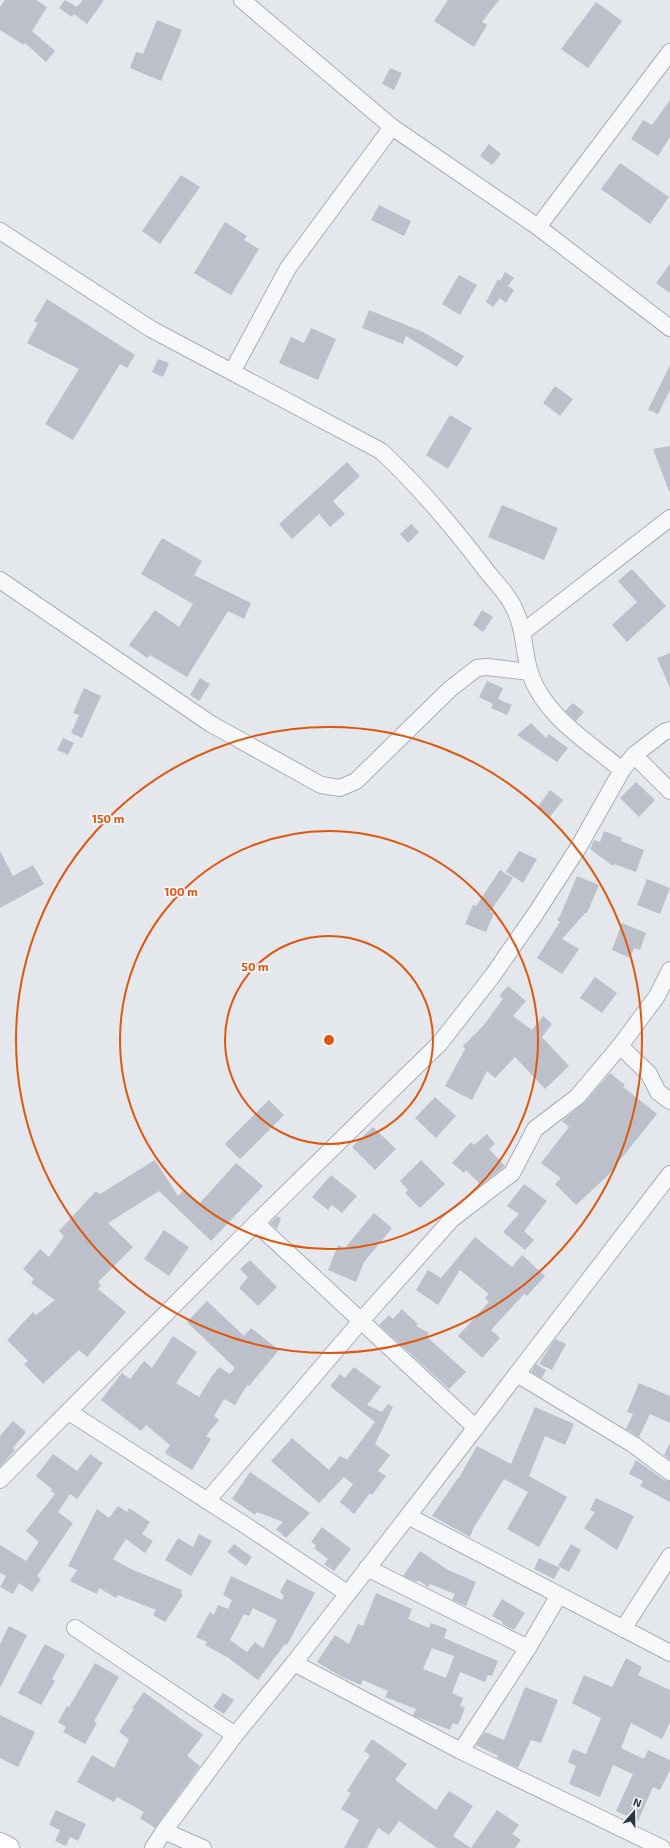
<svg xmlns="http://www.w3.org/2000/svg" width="670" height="1848" viewBox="0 0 670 1848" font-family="'Exo 2',sans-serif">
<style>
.building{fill:#bbc0ca;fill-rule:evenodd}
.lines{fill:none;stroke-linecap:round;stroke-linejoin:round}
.minor-casing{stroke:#a9aeb7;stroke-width:18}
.secondary-casing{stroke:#a9aeb7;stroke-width:24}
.minor{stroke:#f7f8fa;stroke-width:16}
.secondary{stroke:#fff;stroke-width:22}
.ring{fill:none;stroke:#df570f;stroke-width:2}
.centre{fill:#df570f;stroke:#f4f6f9;stroke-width:2}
.ring-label{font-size:12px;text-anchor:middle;font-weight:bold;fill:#df570f;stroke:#f4f6f9;stroke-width:3.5;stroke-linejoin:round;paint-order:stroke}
</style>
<rect width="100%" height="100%" fill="#e4e7ec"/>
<g class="building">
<polygon points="5,0 36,0 47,7 32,31 55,51 46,62 25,43 24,45 0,30 0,7"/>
<polygon points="65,0 77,7 83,0 104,0 87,24 74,14 72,17 59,8"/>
<polygon points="448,0 499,0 482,22 487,25 474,47 434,21"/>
<polygon points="596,2 622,21 588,68 561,49"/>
<polygon points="157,20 182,30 161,81 130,68 136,52 143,54"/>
<polygon points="390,68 402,73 394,90 382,84"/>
<polygon points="670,100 670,137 658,156 631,139 643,120 652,125"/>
<polygon points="489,144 501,154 492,165 480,156"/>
<polygon points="620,163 669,197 650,224 601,189"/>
<polygon points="181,175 200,187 160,244 142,231"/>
<polygon points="379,205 411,221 404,236 371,220"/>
<polygon points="225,222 247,236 244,240 259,249 231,295 194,273"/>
<polygon points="670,264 670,293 656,283"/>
<polygon points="505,272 514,278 508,286 514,290 506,303 500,298 493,307 486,302 498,279 500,281"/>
<polygon points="459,275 477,285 460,315 442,304"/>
<polygon points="47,299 135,355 127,368 120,364 73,440 45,424 79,369 27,343 38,323 34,321"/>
<polygon points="369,310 423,332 464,356 457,367 406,336 403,344 362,328"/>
<polygon points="311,328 336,339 318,380 279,363 291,337 304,343"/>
<polygon points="158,359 169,363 163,377 152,372"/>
<polygon points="670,365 670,390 658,414 648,410"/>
<polygon points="555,386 573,399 560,416 543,403"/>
<polygon points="450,415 472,428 448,469 426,455"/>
<polygon points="670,446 670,491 669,491 653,449"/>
<polygon points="347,462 360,476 333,501 345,514 330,527 319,514 292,539 279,524"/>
<polygon points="502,505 558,528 544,560 488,537"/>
<polygon points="411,524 419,532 408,543 400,534"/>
<polygon points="162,538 202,561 194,575 251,603 244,619 228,611 187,677 150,655 147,658 129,645 155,610 179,627 193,604 141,574"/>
<polygon points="632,569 666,606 627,642 612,625 637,602 618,581"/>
<polygon points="482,610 493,617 483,632 473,625"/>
<polygon points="670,653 670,688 657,658"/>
<polygon points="200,678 210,684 199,701 190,695"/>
<polygon points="487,681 503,688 498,699 512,705 507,715 491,708 493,704 479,697"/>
<polygon points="84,688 101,696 82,738 71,733 79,715 73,713"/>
<polygon points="573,703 584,712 576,721 565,711"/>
<polygon points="531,723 546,738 549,734 568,748 557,762 517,735"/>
<polygon points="63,738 74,743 68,755 57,750"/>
<polygon points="636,782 655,800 639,817 620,798"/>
<polygon points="550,790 563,800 549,818 537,808"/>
<polygon points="604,831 622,838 621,841 644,850 636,872 614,864 613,866 590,849 594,840 600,842"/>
<polygon points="0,851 13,876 33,865 44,884 0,908"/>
<polygon points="519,851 537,859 523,883 506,872"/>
<polygon points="500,870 513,878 490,912 494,913 486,932 465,924 473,905 476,906"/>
<polygon points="577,876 599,885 587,913 585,913 562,939 579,949 562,974 537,958 560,922 557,920 560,916"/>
<polygon points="647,879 670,888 660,914 637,905"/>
<polygon points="622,923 646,933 640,950 634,948 630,958 612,950"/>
<polygon points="595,977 617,993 602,1013 580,998"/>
<polygon points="508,986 526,1001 513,1016 532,1030 543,1016 552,1024 542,1037 569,1066 545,1089 515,1057 495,1078 487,1071 472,1100 445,1086 465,1049 463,1046 483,1026 503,999 499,996"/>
<polygon points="610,1073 625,1085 623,1087 657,1114 616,1165 617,1167 576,1205 555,1184 561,1178 541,1163 569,1127 562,1121 584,1103"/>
<polygon points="435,1097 456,1116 436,1138 415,1118"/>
<polygon points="269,1100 284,1115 240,1159 225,1144"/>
<polygon points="373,1127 396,1149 375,1170 352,1147"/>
<polygon points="487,1134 495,1144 489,1149 505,1166 481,1185 466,1170 464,1173 452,1163 471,1142 474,1145"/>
<polygon points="155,1160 178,1196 184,1190 199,1204 236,1163 263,1186 211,1241 159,1191 108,1223 133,1247 98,1282 101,1285 98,1289 126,1312 87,1357 79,1350 43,1384 24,1364 28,1361 7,1340 33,1312 36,1315 55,1300 31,1283 34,1279 23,1269 40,1249 49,1257 64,1236 59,1231 96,1191 100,1194"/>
<polygon points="421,1160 445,1184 420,1208 405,1193 408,1190 400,1181"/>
<polygon points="331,1175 357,1196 342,1213 332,1205 328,1210 312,1197"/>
<polygon points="524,1184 547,1201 524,1231 534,1240 525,1250 503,1232 519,1214 507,1206"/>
<polygon points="374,1213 392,1228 364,1262 356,1282 328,1270 338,1245 345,1248"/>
<polygon points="277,1216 281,1218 277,1229 270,1223"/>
<polygon points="164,1230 189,1247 169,1276 144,1259"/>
<polygon points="475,1237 512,1267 522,1255 545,1276 527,1296 524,1294 491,1330 500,1338 482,1358 458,1336 489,1302 485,1298 489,1294 460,1270 438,1305 416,1290 428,1270 441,1278"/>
<polygon points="250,1260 277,1287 258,1306 239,1288 248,1277 240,1269"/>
<polygon points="207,1301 244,1336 251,1328 279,1350 249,1386 247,1385 235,1405 224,1399 214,1416 219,1420 206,1436 211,1439 192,1470 165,1453 170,1445 146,1425 141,1431 101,1400 122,1373 130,1379 144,1361 152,1368 173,1336 197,1352 176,1383 199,1397 210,1379 219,1367 230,1374 235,1368 187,1322"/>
<polygon points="402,1309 418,1324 416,1326 429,1333 427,1337 466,1372 449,1389 379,1325 389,1315 393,1319"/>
<polygon points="555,1339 566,1344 552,1370 539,1364"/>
<polygon points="536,1364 546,1370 542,1378 531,1372"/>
<polygon points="354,1367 381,1387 367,1405 382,1412 388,1404 393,1407 375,1444 390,1455 378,1471 386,1476 372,1495 370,1493 354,1514 340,1502 353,1484 344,1477 319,1503 271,1461 292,1438 329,1470 340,1456 347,1460 375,1422 330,1386 340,1374 345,1378"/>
<polygon points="639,1383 670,1396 670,1423 650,1414 639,1437 626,1429 633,1414 627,1412"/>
<polygon points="535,1407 574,1424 565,1445 545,1436 529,1476 567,1497 539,1547 507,1529 528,1492 504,1479 474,1527 470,1537 432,1516 458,1478 459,1478 477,1446 511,1464"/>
<polygon points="13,1421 26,1432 13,1448 15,1450 0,1467 0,1436"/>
<polygon points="670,1443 670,1460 664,1455"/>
<polygon points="53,1454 77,1471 90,1454 103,1463 77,1499 70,1494 58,1512 73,1523 37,1576 41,1579 32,1592 19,1583 13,1594 0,1587 6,1576 0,1573 0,1545 26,1561 39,1542 26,1531 55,1494 51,1491 52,1489 36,1476"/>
<polygon points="636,1460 664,1480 670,1481 670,1502 640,1486 643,1481 629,1474"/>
<polygon points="250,1472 310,1513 286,1538 276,1529 283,1522 257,1512 255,1515 232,1499"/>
<polygon points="596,1498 634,1516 617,1550 584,1528 595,1512 590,1510"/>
<polygon points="118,1506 127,1512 129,1508 150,1522 142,1534 153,1541 145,1553 126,1539 113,1559 131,1569 182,1590 181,1593 183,1595 165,1622 153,1615 156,1610 118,1595 116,1598 99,1588 97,1594 70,1581 77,1570 68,1566 97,1509 109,1518"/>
<polygon points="322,1527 351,1549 334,1571 324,1564 328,1559 314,1548 316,1545 311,1542"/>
<polygon points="199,1534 212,1541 191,1576 165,1560 178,1538 193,1547"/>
<polygon points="234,1544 252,1557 246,1566 227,1552"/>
<polygon points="571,1544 581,1550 569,1572 558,1566"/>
<polygon points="420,1551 448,1570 476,1582 466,1606 452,1600 455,1594 430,1584 428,1587 418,1580 417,1582 403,1576"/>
<polygon points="539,1558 560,1568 554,1579 534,1569"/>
<path d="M231,1576L282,1600L284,1596L280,1592L287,1579L315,1593L287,1645L285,1644L258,1680L227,1657L205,1645L207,1642L196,1637L210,1612L214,1615L218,1605L228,1609L232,1600L223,1595ZM253,1608L277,1620L263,1648L255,1642L247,1652L230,1640L244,1614L249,1616Z"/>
<path d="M376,1593L412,1609L408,1619L429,1628L431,1623L447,1629L444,1638L498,1661L492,1676L488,1675L485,1682L460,1672L452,1693L463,1698L460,1706L465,1708L458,1725L453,1723L450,1730L414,1716L413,1715L416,1709L385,1697L388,1691L363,1680L361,1685L340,1676L317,1662L335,1635L349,1644L358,1624L363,1626ZM432,1648L454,1656L446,1678L423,1669Z"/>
<polygon points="502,1599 525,1613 514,1630 502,1624 503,1622 492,1616"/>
<polygon points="9,1626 27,1635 0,1688 0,1644"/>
<polygon points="45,1644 65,1655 52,1679 55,1681 41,1705 18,1693"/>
<polygon points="626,1658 642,1667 638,1675 670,1690 670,1722 662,1739 631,1723 621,1748 644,1759 648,1750 670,1760 670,1770 660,1790 653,1787 638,1821 616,1811 633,1774 613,1765 600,1797 569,1784 576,1766 568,1762 573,1749 586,1754 601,1718 572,1703 584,1675 612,1687"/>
<polygon points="95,1663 119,1677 94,1721 97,1723 85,1744 63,1732 66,1727 58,1722 67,1706 69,1707"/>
<polygon points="525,1687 558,1700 541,1743 531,1740 518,1768 497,1758 498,1756 476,1745 485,1732 504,1740"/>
<polygon points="144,1692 203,1735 187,1756 200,1766 155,1828 140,1818 144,1812 117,1797 114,1802 77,1782 92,1755 114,1768 129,1739 119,1732 134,1709 132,1708"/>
<polygon points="223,1693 234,1700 224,1714 213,1707"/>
<polygon points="0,1715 35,1732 18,1767 0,1758"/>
<polygon points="372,1739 407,1764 395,1780 436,1810 449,1791 473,1806 453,1836 471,1848 497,1810 519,1825 512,1834 521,1840 515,1848 437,1848 399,1821 389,1835 378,1828 367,1848 344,1848 359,1820 341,1809 351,1793 347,1791 370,1755 364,1751"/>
<polygon points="56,1810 86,1824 78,1841 70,1837 66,1846 55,1841 60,1830 49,1825"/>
</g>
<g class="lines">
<g class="minor-casing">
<g id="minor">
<polyline points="392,127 538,227 670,328"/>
<polyline points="538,227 670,52"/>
<path d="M0,231L151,329L381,451C420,487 453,527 485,569C494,581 508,594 514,608C525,629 523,651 530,673C544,716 588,742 622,770"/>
<polyline points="232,372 288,268 392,127 242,0"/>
<polyline points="0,580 211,724 321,785 340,788 356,781 450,689 477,668 487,667 530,672"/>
<polyline points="523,632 670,518"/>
<polyline points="634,755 670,791"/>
<polyline points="620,1046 649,1074 658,1092 670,1101"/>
<polyline points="670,1174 408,1516 670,1653"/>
<polyline points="256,1223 476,1428"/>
<polyline points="517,1374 634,1445 670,1472"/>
<polyline points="69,1412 245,1525 347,1593"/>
<polyline points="0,1480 256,1223 440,1043 493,975 536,913 578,848 622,770 634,755 664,732 670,730"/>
<polyline points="207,1501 360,1322 452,1219 512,1173 535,1129 577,1097 620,1046 657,996 670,970"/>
<polyline points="367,1568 528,1648"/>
<polyline points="75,1628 235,1735"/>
<polyline points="623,1629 670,1556"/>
<polyline points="294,1663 461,1751 662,1848"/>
<polyline points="461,1751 528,1648 559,1595"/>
<polyline points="164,1831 235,1735 294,1663 408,1516"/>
<polyline points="153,1848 164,1831 203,1848"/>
</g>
</g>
<g class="secondary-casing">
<polyline id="secondary" points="0,1844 8,1848"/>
</g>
<use href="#minor" class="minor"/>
<use href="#secondary" class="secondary"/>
</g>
<g class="ring">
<circle cx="329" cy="1040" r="104"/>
<circle cx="329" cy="1040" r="209"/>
<circle cx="329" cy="1040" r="313"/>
</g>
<circle cx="329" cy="1040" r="6" class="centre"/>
<g class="ring-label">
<text x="108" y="823">150 m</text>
<text x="181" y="896">100 m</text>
<text x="255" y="971">50 m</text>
</g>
<g transform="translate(634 1812) rotate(20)" stroke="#f4f6f9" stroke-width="3" paint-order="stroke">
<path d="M0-3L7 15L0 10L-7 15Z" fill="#2b3445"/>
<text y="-6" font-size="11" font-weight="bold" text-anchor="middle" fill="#2b3445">N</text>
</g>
</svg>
